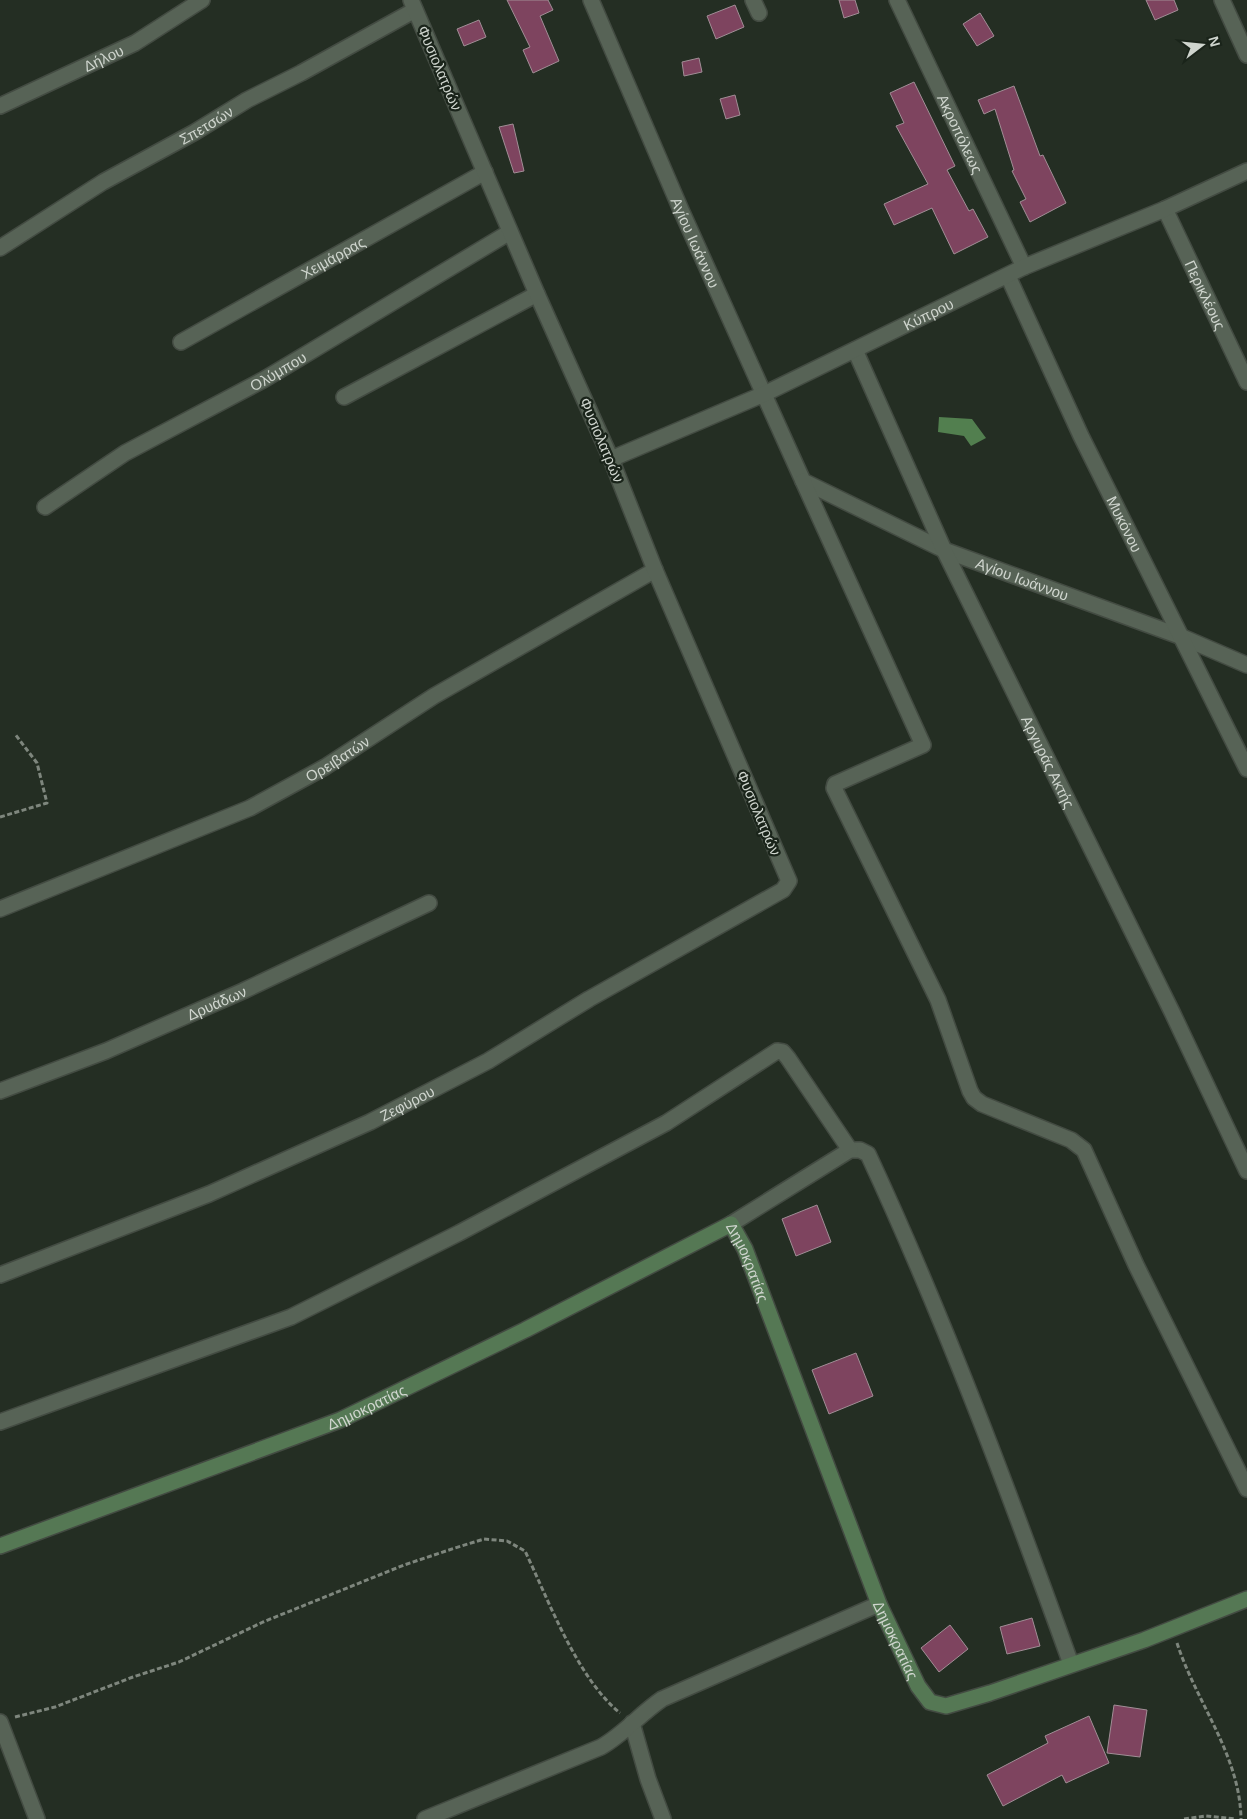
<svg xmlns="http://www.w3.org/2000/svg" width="1247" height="1819" viewBox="0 0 1247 1819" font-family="Arial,sans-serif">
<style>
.water{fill:#527f4f}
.building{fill:#7e445f;stroke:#a18e96}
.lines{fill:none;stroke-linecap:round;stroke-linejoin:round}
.street-casing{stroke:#434b42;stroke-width:18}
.secondary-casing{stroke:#434b42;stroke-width:18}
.path{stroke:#7e867d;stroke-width:3;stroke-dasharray:5 2.5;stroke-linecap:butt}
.street{stroke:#576356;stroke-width:15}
.secondary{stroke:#557854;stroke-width:15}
.labels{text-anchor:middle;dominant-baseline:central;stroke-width:4.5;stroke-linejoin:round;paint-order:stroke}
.street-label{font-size:15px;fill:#cfd5ce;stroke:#1a241a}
</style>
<rect width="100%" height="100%" fill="#242e23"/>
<polygon class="water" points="939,417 972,419 986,438 971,446 964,436 938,432"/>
<g class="building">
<polygon points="507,0 548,0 553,10 540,16 559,61 533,73 523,50 530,47"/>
<polygon points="839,0 855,0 859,13 844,18"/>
<polygon points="1146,0 1174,0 1178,10 1155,20"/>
<polygon points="735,5 744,27 716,39 707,16"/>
<polygon points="980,13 994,36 977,46 963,24"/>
<polygon points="479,20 486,37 464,46 457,29"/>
<polygon points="699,58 702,72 684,76 682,62"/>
<polygon points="914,82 955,166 947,170 969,211 973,209 988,237 954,254 932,208 894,225 884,204 928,184 896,126 904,123 890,93"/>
<polygon points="1014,86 1040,156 1043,155 1066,203 1030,222 1020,202 1026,199 1012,171 1014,170 995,109 984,114 978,100"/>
<polygon points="735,95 740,115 726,119 720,99"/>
<polygon points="513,124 524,171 514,173 499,127"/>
<polygon points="817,1205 831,1242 796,1256 782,1219"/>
<polygon points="856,1353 873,1396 829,1414 812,1370"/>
<polygon points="1032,1618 1040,1646 1007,1654 1000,1627"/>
<polygon points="950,1625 968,1649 939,1672 921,1648"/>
<polygon points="1114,1705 1147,1710 1140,1757 1107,1753"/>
<polygon points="1089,1716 1109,1763 1066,1783 1062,1775 1003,1806 987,1775 1048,1743 1045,1736"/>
</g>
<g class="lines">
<g class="street-casing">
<g id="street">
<path id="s1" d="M591,0L681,210L803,481L944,550L1182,637L1247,665"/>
<polyline points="753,0 759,13"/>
<path id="s2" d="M897,0L1024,267"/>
<polyline points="1222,0 1247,55"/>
<path id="s3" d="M0,106L135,43L202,0"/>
<path id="s4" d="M1165,209L1247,382"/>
<path id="s5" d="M0,248L103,182L195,132L247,100L301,73L415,10"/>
<path id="s6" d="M1008,276L1081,436L1247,769"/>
<path id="s7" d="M181,342L485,172"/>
<path id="s8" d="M855,350L944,550L1172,1012L1247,1171"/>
<polyline points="344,397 537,294"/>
<path id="s9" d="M611,459L764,394L1024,267L1165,209L1247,171"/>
<polyline points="803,481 923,745 835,784 834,788 938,1000 970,1091 974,1098 982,1104 1071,1140 1084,1150 1136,1265 1247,1489"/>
<path id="s10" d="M45,507L125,453L263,380L510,232"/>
<path id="s11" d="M0,909L250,808L325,767L434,696L655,570"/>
<path id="s12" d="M0,1091L106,1051L243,991L429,903"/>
<path d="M731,1224L850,1150H860L868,1154C945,1320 1009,1492 1071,1664"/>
<path id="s13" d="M0,1275L209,1194L370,1122L488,1061L589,999L783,890L789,881L655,570L611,459L537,294L411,0"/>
<polyline points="0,1422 291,1317 459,1233 666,1123 777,1051 783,1052 788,1058 850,1150"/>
<polyline points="0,1722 37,1819"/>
<polyline points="632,1723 648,1779 663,1819"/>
<path d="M425,1819L601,1747C624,1734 640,1714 662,1699L879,1604"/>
</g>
</g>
<g class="secondary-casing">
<g id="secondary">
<path id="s14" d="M0,1546L340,1420L525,1330L731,1224L745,1249L879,1604L918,1686L930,1702L946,1706L990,1693L1144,1640L1247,1599"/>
</g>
</g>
<g class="path">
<polyline points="0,817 47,803 37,763 15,734"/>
<path d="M1177,1643C1196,1702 1240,1755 1241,1819"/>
<path d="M15,1717L55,1707L133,1677L179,1662L263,1622L404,1565L455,1548L484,1539L507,1541L525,1551C549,1601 577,1678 620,1713"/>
<polyline points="1184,1819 1206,1816 1236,1819"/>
</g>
<use href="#street" class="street"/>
<use href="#secondary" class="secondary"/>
</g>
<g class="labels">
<g class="street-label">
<text stroke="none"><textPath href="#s3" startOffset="114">Δήλου</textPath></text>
<text transform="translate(440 68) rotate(67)">Φυσιολατρών</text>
<text stroke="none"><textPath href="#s5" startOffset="240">Σπετσών</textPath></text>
<text stroke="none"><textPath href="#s2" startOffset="148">Ακροπόλεως</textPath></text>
<text stroke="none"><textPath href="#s1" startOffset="264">Αγίου Ιωάννου</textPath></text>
<text stroke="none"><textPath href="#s7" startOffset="174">Χειμάρρας</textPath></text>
<text stroke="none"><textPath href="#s4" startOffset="95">Περικλέους</textPath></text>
<text stroke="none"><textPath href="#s9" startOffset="349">Κύπρου</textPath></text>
<text stroke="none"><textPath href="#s10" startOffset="270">Ολύμπου</textPath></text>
<text transform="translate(602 440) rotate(67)">Φυσιολατρών</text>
<text stroke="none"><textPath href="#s6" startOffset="274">Μυκόνου</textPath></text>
<text stroke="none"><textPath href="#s1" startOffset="766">Αγίου Ιωάννου</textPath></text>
<text stroke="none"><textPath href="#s11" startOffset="370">Ορειβατών</textPath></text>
<text stroke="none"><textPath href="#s8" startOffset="455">Αργυράς Ακτής</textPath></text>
<text transform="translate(759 813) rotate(67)">Φυσιολατρών</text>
<text stroke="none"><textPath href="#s12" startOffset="234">Δρυάδων</textPath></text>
<text stroke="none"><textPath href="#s13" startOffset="442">Ζεφύρου</textPath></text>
<text stroke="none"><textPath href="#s14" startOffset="842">Δημοκρατίας</textPath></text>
<text stroke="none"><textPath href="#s14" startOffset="392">Δημοκρατίας</textPath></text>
<text stroke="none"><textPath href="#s14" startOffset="1248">Δημοκρατίας</textPath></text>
</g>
</g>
<g transform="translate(1202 45) rotate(74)" stroke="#1a241a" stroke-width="4" paint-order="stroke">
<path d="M0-4L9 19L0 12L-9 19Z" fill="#cfd5ce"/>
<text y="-8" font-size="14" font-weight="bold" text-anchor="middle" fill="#cfd5ce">N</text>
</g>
</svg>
